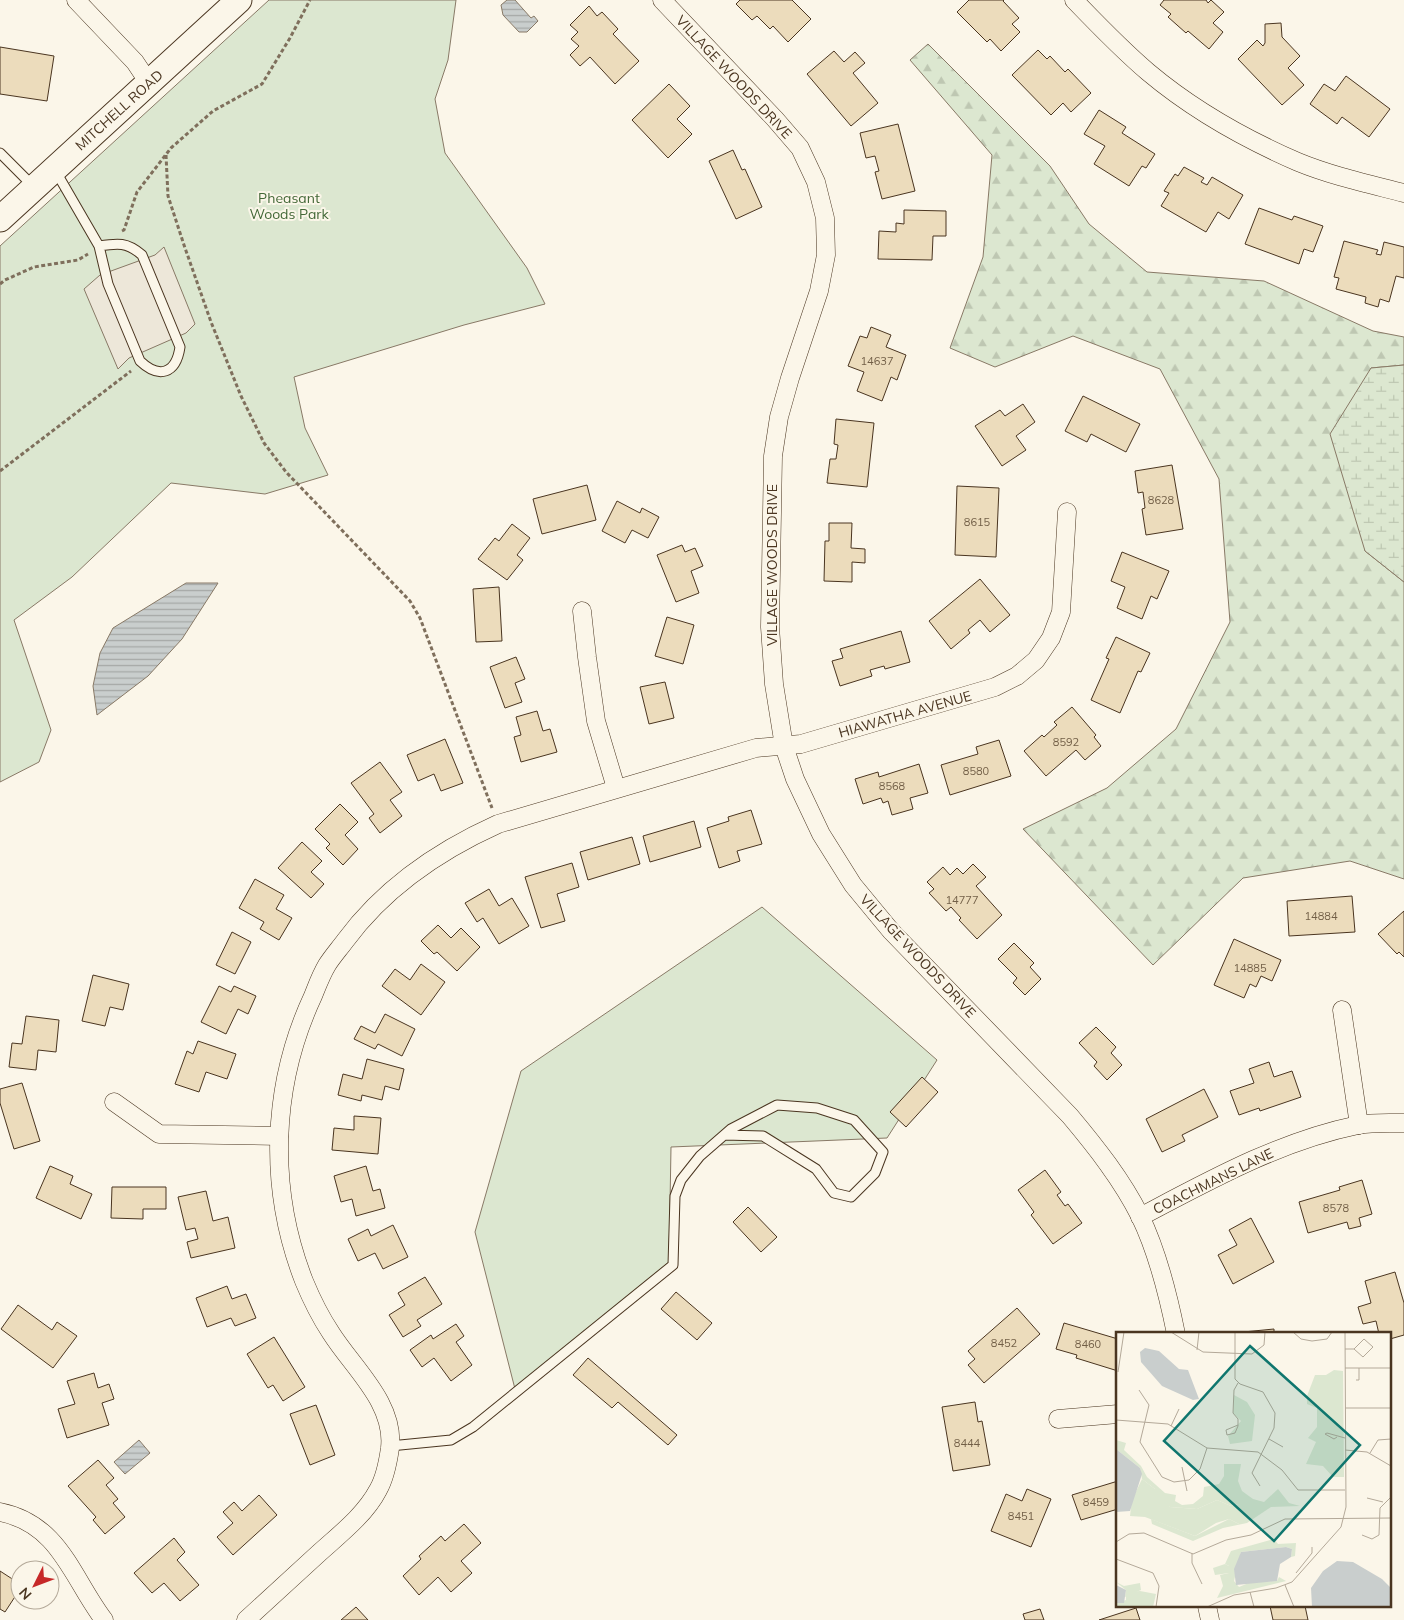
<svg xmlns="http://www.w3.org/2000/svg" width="1404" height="1620" viewBox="0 0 1404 1620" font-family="Mulish,sans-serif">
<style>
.forest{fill:url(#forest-firs);stroke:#887966}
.wetland{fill:url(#wetland-marsh);stroke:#887966}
.park{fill:#dce7d0;stroke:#887966}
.parking{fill:#ede7d9;stroke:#887966}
.water{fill:url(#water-rules);stroke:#887966}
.building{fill:#ecdcbc;stroke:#4a3520}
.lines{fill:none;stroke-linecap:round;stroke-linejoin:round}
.lane-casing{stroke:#4a3520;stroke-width:11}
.street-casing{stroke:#4a3520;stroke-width:19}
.secondary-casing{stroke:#4a3520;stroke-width:27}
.path{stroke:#7f6f5c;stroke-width:3;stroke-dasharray:4 2.5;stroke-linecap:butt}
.lane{stroke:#fbf6e9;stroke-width:9}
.street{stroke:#fbf6e9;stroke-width:18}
.secondary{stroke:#fbf6e9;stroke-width:25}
.labels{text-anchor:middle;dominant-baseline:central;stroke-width:4;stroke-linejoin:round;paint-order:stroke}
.number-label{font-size:11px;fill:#725f47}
.street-label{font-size:14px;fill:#4a3520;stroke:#fbf6e9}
.park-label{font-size:14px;fill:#436837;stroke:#fbf6e9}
.inset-road{fill:none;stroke:#b4a999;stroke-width:1}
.view{fill:#0f766e;fill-opacity:0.15;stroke:#0f766e;stroke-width:2.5}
.inset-edge{fill:none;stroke:#4a3520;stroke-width:2.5}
</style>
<defs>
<pattern id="forest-firs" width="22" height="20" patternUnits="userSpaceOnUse" patternTransform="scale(1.25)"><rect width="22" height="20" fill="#dce7d0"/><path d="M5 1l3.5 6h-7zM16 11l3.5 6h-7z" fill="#bec7b2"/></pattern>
<pattern id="wetland-marsh" width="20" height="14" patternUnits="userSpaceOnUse" patternTransform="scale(1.25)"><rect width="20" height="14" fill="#dce7d0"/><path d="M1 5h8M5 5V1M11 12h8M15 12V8" fill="none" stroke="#bec7b2"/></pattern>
<pattern id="water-rules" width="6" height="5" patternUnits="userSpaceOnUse" patternTransform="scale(1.25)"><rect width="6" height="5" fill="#c9cecd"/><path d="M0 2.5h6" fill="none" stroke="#a5a8a6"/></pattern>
</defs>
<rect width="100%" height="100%" fill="#fbf6e9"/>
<polygon class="forest" points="928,44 1050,166 1089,224 1147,272 1264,281 1373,331 1404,337 1404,365 1371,368 1365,551 1404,582 1404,879 1350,861 1243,878 1153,965 1023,829 1107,788 1176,729 1230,622 1219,479 1160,369 1073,336 995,367 950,348 983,257 992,155 910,60"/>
<polygon class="wetland" points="1404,365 1404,582 1365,551 1330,434 1371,368"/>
<g class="park">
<polygon points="269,0 456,0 448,60 435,99 445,153 527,268 545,304 464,325 294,377 305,428 328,475 265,494 171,483 72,577 14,620 51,730 39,762 0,782 0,246"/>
<polygon points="762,907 937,1060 887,1138 671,1147 669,1262 515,1389 475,1232 521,1071"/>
</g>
<polygon class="parking" points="164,247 195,324 186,333 129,358 118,369 84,289 100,275 155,255"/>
<g class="water">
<polygon points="507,0 515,0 531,18 534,16 538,21 527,32 519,32 503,15 501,5"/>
<polygon points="186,583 218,583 182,639 148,676 97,715 93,686 100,653 113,628"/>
<polygon points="139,1440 150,1453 125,1474 114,1462"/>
</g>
<g class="building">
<polygon points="740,0 792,0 811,19 788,42 773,26 770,29 757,16 752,20 736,4"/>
<polygon points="969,0 1004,0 1003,1 1019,18 1012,24 1020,32 1001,51 990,39 987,42 957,12"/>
<polygon points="1164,0 1206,0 1208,3 1211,0 1224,12 1213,23 1223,32 1209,49 1188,31 1186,33 1168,17 1171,14 1160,5"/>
<polygon points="589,6 597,16 602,12 618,29 613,34 639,61 615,84 590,57 580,66 570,55 579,46 571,39 578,32 570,25"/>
<polygon points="1281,23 1282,37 1300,56 1288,68 1304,85 1282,105 1238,59 1257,40 1263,46 1265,43 1265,24"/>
<polygon points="0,47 54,56 47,101 0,94"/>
<polygon points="1038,50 1047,59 1050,56 1065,72 1068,69 1091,93 1071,112 1063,103 1051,115 1012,75"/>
<polygon points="834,51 844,62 855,52 865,63 853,73 878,103 851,126 807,74"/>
<polygon points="1346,76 1390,109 1369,137 1342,117 1337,124 1310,104 1324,84 1335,91"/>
<polygon points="669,84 690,106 677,119 692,134 668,158 632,120"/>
<polygon points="1099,110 1126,127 1122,133 1155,154 1146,168 1142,166 1129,186 1094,164 1105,146 1084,134"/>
<polygon points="898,124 915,191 882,199 875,172 879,171 875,156 866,158 860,133"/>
<polygon points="733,150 742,170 745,169 762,207 736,219 709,161"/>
<polygon points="1184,167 1204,178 1201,182 1207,185 1212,177 1243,195 1229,219 1218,212 1206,232 1161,206 1169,193 1164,191 1175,174 1178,176"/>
<polygon points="1259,208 1292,220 1294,216 1323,226 1313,252 1304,249 1299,264 1245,244"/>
<polygon points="904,210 946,211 946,236 933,236 932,260 878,259 879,231 896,232 896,223 904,224"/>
<polygon points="1344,241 1378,250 1376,254 1381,255 1384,242 1404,247 1404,278 1396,276 1389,302 1380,299 1378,307 1365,303 1366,297 1336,289 1339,278 1334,277"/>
<polygon points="871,327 891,335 886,347 906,355 897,380 891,377 882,401 857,391 864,372 848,366 860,336 867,338"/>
<polygon points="1083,396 1140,424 1126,452 1091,434 1087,442 1065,431"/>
<polygon points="1023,404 1035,422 1016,436 1026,450 1002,466 975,426 1000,410 1005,416"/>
<polygon points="836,419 874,423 867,487 827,483 830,459 836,459 838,445 834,444"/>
<polygon points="1172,465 1183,529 1146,535 1142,509 1145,508 1143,492 1138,493 1135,471"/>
<polygon points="587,485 596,520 542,534 533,499"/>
<polygon points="957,486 999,488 996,557 955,555"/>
<polygon points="617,501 640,513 642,508 659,517 648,538 632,530 625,543 602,531"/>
<polygon points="829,523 852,523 851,548 865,549 865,563 852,562 852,582 824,581 825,541 829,541"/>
<polygon points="512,524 530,538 517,555 523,560 507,580 478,559 495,538 499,541"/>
<polygon points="682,545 685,552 695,548 703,566 691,571 699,593 676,602 657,555"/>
<polygon points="1122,552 1169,571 1157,599 1151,596 1142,619 1117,608 1125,587 1111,581"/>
<polygon points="980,579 1010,615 990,632 980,620 968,630 970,633 951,649 929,621"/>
<polygon points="499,587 502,641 476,642 473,589"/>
<polygon points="667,617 694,625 683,664 655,656"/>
<polygon points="901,631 910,662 885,669 884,666 870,670 872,676 840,686 832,661 843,658 840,649"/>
<polygon points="1116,637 1150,653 1141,672 1138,671 1120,713 1091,700 1109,659 1106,658"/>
<polygon points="516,657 525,679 515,683 522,702 505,708 490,667"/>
<polygon points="665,682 674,718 649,724 640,687"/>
<polygon points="1072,707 1096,735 1094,737 1101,746 1085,760 1076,750 1046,776 1024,751 1042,735 1044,737 1057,725 1054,722"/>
<polygon points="537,711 543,731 550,729 557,752 521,762 514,737 521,735 516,717"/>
<polygon points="445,739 463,783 441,791 434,774 418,781 407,755"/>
<polygon points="999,740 1011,776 950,795 941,765 978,754 976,747"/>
<polygon points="380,762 402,792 390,800 402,816 380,833 369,818 374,814 351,783"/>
<polygon points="919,764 928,793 910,798 913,809 892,815 888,801 883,803 881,798 863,804 855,779 878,772 879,777"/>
<polygon points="340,804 358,822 345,835 358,849 343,865 326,848 330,844 315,829"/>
<polygon points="751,810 762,844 737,851 740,861 719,868 707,828 729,821 728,817"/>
<polygon points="694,821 701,847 650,862 643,836"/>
<polygon points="632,837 640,864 588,880 580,852"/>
<polygon points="302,842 322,861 311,872 324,884 311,898 278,868"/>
<polygon points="572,863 579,887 557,894 565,921 541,928 525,877"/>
<polygon points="973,864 986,877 976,886 1002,915 977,939 959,920 961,918 951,907 946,911 929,893 934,889 927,882 943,867 950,875 957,868 963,874"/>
<polygon points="255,879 284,895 276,909 292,918 279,940 260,929 264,922 239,908"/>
<polygon points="489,889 499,906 512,898 529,926 499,944 483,918 477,922 465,903"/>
<polygon points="1352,896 1355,932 1289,936 1287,901"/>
<polygon points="1404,911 1404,957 1399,952 1397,954 1378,934"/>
<polygon points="438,925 451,938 461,928 480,947 457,971 437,952 434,954 421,941"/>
<polygon points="232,932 251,942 235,974 216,965"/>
<polygon points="1234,939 1281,960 1272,981 1261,976 1256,987 1250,984 1244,998 1214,985"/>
<polygon points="1014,943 1034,963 1030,967 1041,979 1025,995 1013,983 1017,978 998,959"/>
<polygon points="421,964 445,982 421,1015 382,986 395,969 410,980"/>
<polygon points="93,975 129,984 123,1010 110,1007 105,1026 82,1021"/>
<polygon points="219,986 231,992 234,986 256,996 248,1014 238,1009 226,1034 201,1022"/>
<polygon points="385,1014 415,1029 402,1056 378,1044 375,1049 354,1039 361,1026 375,1033"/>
<polygon points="26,1016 59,1020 56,1052 38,1050 36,1070 9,1067 12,1043 22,1044"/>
<polygon points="1096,1027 1116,1047 1111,1053 1122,1065 1107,1080 1094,1066 1097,1062 1079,1043"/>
<polygon points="198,1041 236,1054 227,1079 206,1072 199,1092 175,1084 187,1051 193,1054"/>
<polygon points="367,1059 404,1069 399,1090 385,1086 382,1100 362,1095 361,1101 338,1095 343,1074 362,1079"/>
<polygon points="1269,1062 1274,1077 1292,1071 1301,1097 1260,1111 1259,1108 1239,1115 1230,1091 1254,1083 1249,1069"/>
<polygon points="922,1077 938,1092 906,1127 890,1112"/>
<polygon points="22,1083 40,1141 14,1149 0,1103 0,1089"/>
<polygon points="1204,1089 1218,1117 1182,1135 1185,1141 1162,1152 1146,1119"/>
<polygon points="354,1116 381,1118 378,1154 332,1150 334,1128 354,1130"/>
<polygon points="50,1166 73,1176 70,1184 92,1194 81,1219 36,1198"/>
<polygon points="366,1166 373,1191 380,1189 385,1208 356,1216 352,1199 341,1202 334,1176"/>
<polygon points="1045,1170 1061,1192 1057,1195 1065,1206 1068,1204 1082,1223 1053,1244 1031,1215 1034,1212 1018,1190"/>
<polygon points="1362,1180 1372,1214 1359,1218 1361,1226 1349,1229 1347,1222 1308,1233 1299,1202 1340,1190 1339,1187"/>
<polygon points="112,1187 166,1187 166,1209 143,1209 143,1219 111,1218"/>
<polygon points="206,1191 213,1221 228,1217 235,1248 191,1258 187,1242 198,1239 195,1228 186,1230 178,1197"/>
<polygon points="748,1207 777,1237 761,1252 733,1222"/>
<polygon points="1251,1218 1274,1262 1233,1284 1218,1255 1237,1245 1229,1230"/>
<polygon points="393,1225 408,1257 383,1269 375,1253 358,1261 348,1239 368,1229 371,1236"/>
<polygon points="1395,1272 1404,1303 1404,1335 1390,1339 1390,1334 1379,1334 1376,1321 1363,1324 1358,1307 1371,1303 1365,1281"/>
<polygon points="425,1277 442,1304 417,1320 421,1326 403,1337 389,1315 405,1305 398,1293"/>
<polygon points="227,1286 232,1299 246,1294 256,1318 235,1326 231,1318 207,1327 196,1298"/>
<polygon points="676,1292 712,1323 697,1340 661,1309"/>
<polygon points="18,1305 52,1330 57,1322 77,1336 53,1368 1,1329"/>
<polygon points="1017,1308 1040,1334 984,1383 968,1365 975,1359 968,1351"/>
<polygon points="1064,1323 1118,1339 1118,1371 1076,1358 1077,1355 1056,1349"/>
<polygon points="456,1324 464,1336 456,1342 472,1365 451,1381 434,1358 422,1367 410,1350 431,1335 433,1339"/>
<polygon points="1274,1329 1274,1334 1233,1334 1233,1333"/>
<polygon points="274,1337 305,1387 283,1401 273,1385 268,1388 247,1354"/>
<polygon points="588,1358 677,1435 668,1445 618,1402 612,1408 573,1375"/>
<polygon points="94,1373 98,1388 109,1384 114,1399 102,1403 109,1425 67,1438 58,1409 75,1404 67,1381"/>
<polygon points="975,1402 978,1422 982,1421 990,1465 953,1471 942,1407"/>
<polygon points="316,1405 335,1455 310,1465 290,1414"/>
<polygon points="98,1460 114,1478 106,1485 118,1499 113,1503 125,1517 105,1534 93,1520 96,1517 68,1486"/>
<polygon points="1118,1481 1118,1509 1081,1520 1072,1495"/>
<polygon points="1027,1489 1051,1499 1031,1547 991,1531 1006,1494 1022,1501"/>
<polygon points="259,1495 277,1515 233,1555 217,1537 233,1523 223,1512 234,1502 242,1511"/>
<polygon points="464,1524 481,1543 461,1561 472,1573 451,1592 438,1577 419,1595 403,1576 421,1559 419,1556 441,1536 445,1541"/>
<polygon points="174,1538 185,1552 177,1560 199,1585 180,1601 164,1583 152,1593 134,1573"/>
<polygon points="0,1571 20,1584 20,1589 5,1612 0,1609"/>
<polygon points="1270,1606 1305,1606 1308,1620 1273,1620"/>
<polygon points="356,1607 368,1620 341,1620"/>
<polygon points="1136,1608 1140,1620 1099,1620"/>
<polygon points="1040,1609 1044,1620 1025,1620 1023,1614"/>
</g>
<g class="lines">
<g class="lane-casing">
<g id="lane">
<polyline points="0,153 34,187"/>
<path d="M55,170L99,246L108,284L140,361C159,379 176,374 180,347L142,255C127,242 118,243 99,246"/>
<polyline points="390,1446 451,1440 473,1427 673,1265 675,1196 681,1180 700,1156 731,1129 777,1105 817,1108 854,1120 883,1152 875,1173 851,1197 834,1193 816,1169 763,1136 724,1135"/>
</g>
</g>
<g class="street-casing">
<g id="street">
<polyline points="76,0 135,62 149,83"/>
<path d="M662,0L775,119L800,148L816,182L825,218L826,255L819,291L790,378L779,417L773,456L770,627L774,684L784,746L795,779L821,834L853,885L891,931L1070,1116C1096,1147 1122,1180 1140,1216C1158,1253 1168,1294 1176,1334"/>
<path d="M1074,0C1098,25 1122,50 1148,72C1192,109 1245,139 1298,162C1332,176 1369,184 1404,193"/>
<polyline points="582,611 587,657 596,721 616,788"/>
<polyline points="1342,1010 1359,1125"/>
<polyline points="114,1102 159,1134 279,1136"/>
<path d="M1140,1217C1210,1180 1280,1141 1358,1125C1373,1122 1389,1123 1404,1123"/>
<polyline points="1058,1419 1118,1414"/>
<path d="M0,1512C60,1524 72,1578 104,1620"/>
<polyline points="1207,1606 1210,1620"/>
<path d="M246,1620C270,1598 294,1576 318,1554C339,1535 365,1515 378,1490C385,1478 388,1462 390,1448C395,1403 353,1368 331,1333C321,1318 311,1298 304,1281C268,1189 271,1086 313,996C317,986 321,975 327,965C332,957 339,949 345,941C384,888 438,851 498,824L756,748L801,744L995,687L1017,676L1036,660L1051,638L1061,612L1067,512"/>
</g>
</g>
<g class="secondary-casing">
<polyline id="secondary" points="0,219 239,0"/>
</g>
<g class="path">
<polyline points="166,155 168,196 184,245 211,322 241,396 264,443 286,472 410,601 420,618 492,808"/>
<polyline points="122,231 124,230 137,192 171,148 213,111 262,84 290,38 310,0"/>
<polyline points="0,284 5,280 34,267 78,260 88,254"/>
<polyline points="0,471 131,371"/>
</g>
<use href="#lane" class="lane"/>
<use href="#street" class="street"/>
<use href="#secondary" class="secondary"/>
</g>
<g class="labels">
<g class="number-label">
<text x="877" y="361">14637</text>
<text x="1161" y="500">8628</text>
<text x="977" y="522">8615</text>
<text x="1066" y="742">8592</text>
<text x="976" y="771">8580</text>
<text x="892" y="786">8568</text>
<text x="962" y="900">14777</text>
<text x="1321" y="916">14884</text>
<text x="1250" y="968">14885</text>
<text x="1336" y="1208">8578</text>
<text x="1004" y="1343">8452</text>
<text x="1088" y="1344">8460</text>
<text x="967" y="1443">8444</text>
<text x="1096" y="1502">8459</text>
<text x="1021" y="1516">8451</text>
</g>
<g class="street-label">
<text transform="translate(734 77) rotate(47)">VILLAGE WOODS DRIVE</text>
<text transform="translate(119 110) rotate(-42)">MITCHELL ROAD</text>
<text transform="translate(772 565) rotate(-90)">VILLAGE WOODS DRIVE</text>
<text transform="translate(905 714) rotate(-16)">HIAWATHA AVENUE</text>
<text transform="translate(918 956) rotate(47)">VILLAGE WOODS DRIVE</text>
<text transform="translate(1213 1181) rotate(-26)">COACHMANS LANE</text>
</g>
<g class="park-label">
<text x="289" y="198">Pheasant<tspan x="289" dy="16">Woods Park</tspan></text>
</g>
</g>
<g transform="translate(1116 1332)">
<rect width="275" height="275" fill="#fbf6e9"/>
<path d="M109,232L113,234V241L99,243L97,236Z" fill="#dce7d0"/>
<path d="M0,108L10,111L8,118L25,134L31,145L49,161L60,163L59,169L66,173L77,172L87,164L88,155L103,152L108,144V132H125L122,149L126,159L137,167L148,170L162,157L173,171L184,174L155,175L131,191L107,196L77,209L36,192L35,187L79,204L113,187L123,192V172L115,174L101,168L81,177L54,175L39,167V157L26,147L24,136L0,117ZM158,207L162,212L180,211L179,224L175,225L176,217L170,215L125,220L118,249L123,255L135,250L161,249L163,245L170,249L101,266L107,254L104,243L113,241V234L109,232L115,219Z" fill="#dce7d0"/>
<path d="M26,147L39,157V167H46L54,175L81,177L101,168L115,174L123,172L133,177L135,184L123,192L113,187L100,191L79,204L29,185L14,184L16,168ZM0,250L8,254L24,251L25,258L9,265L10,258Z" fill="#dce7d0"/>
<path d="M218,38L227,39L228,145H217L207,134L190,132L200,110L192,106L201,95V76L191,72V64L199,43H210ZM118,63L131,70L139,83L136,109L114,112L112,104L125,89L117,81ZM24,259L40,262L37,275H0V271L10,268V260Z" fill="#dce7d0"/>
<path d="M29,16L43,19L63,37L72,38L83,67L77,68L46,54L25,30L24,20ZM0,117L24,136L26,142L14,179L0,180ZM170,215L176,217L175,225L164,232L161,249L120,253L118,237L125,220ZM221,229L237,230L266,247L275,256V275H196L195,256L207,239ZM0,253L10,258L8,271H0Z" fill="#c9cecd"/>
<path class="inset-road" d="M55,0L87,20L136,22L148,13L149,0M119,0V47L124,52L147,60L159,81L158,96L136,141L144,154M177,0L185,7L196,9L211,7L216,0M229,17H238L248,7L257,15L247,25L238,17M81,18L83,0M229,36H275M2,40L8,0M240,48H243V36M122,51L118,58L117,81L122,87V94L119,101L111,103L110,98L122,93M23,58L33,73L24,110L46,145L58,150L73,148L84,137L91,116M229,76H275M0,88L52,92L91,116L142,120L166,138L182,158H229M55,94L63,77M221,105L218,107L209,102L211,101L229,106M153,107L167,115M229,118L251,120L275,134M254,121L262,108L275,107M66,135L71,159M251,166L267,170M246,203L256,207L263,203L264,176L275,165M0,210L13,202L28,201L77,222L110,208L135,203L169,187L275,186M76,221V231L86,252M0,227L37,241L43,254L40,275M180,241L196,221V215M169,253L178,275M134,260L138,275M91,275L118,263L160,256L176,250L225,195L230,175L229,0"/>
<path class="view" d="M134,14L244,113L158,209L48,109Z"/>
<rect width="275" height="275" class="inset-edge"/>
</g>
<g transform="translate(35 1585) rotate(228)"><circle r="24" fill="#fbf6e9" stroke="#b4a999"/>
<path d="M0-4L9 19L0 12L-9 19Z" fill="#c62828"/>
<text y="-8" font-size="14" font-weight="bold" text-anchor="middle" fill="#4a3520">N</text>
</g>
</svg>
